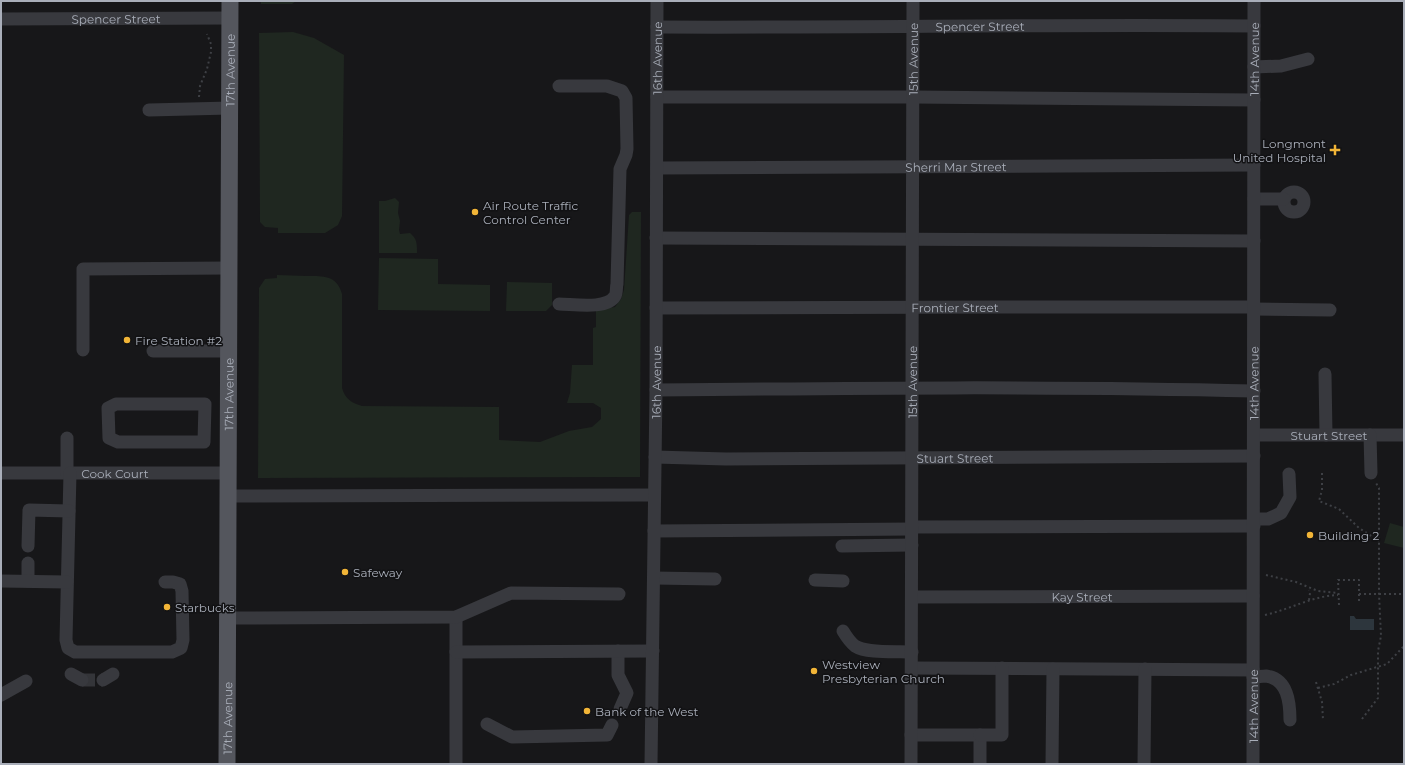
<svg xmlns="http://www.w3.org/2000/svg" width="1405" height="765" viewBox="0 0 1405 765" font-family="Montserrat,sans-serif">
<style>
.green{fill:#1f2720}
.water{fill:#2d363d}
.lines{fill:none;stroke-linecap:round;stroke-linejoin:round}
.minor-tunnel{stroke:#343539;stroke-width:13;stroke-dasharray:13 6;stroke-linecap:butt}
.path{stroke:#3e4045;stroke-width:2;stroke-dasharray:2 3;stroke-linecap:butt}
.minor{stroke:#38393e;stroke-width:13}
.major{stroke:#54565d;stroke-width:17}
.poi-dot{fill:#f2b537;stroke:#121214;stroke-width:1.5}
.labels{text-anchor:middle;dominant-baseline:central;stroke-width:3;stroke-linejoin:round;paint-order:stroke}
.street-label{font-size:12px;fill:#a9aeb9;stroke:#121214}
.poi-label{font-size:12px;fill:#a9aeb9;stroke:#121214;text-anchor:start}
</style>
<rect width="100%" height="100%" fill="#171719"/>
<g class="green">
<polygon points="261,1 296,1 292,4 261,4"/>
<polygon points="293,32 314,38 344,55 342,216 338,225 325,233 278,233 278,228 265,227 260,222 259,33"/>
<path d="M395,198L399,202L398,213L400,221L399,230L400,234L410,233C417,239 417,243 417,253H379V201H385Z"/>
<path d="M632,212H641L640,477L258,478L259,288L265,279L277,278V275C287,275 297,276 306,276C323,276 337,275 342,294V388C345,399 352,403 362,406L499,407V440L540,442L569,431L592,427L601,419V408L593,403H567L570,393L572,365H593V328L596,327V310L615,307L621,299L624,290L629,215Z"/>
<polygon points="379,258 438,259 438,284 490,285 490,311 378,310"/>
<polygon points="507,282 552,283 552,305 546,311 506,311"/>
<polygon points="1390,523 1404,527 1404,548 1384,543"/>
</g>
<polygon class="water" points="1350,616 1354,616 1356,619 1374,619 1374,630 1350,630"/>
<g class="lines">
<polyline class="minor-tunnel" points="82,680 103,680"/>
<g class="path">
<polyline points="199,97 200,86 207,69 211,52 211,44 207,34"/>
<polyline points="1322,473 1322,490 1319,501 1339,509 1359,528 1379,541"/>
<polyline points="1266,575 1296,582 1318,591 1338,593"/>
<polyline points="1359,594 1403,594"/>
<polyline points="1309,600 1310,593 1309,590"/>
<polyline points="1339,605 1338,580 1359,580 1359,603"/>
<path d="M1265,615C1291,609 1312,596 1338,595"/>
<polyline points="1316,682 1322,702 1323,720"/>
<polyline points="1318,688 1334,684 1351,675 1387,664 1404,646"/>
<polyline points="1362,719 1378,698 1378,651 1381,636 1379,594 1379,488 1376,483"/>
</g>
<g class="minor">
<path id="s1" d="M1,19L230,18"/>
<path id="s2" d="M657,27C856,28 1055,24 1254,26"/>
<polyline points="1254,67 1281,66 1308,59"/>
<polyline points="657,97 913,97 1254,100"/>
<polyline points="149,110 230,108"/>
<path id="s3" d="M657,168L1254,165"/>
<circle cx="1294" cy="202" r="10"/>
<polyline points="1254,199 1284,199"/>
<polyline points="656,238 1254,241"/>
<path d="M559,304C573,304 607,310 615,296C617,293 616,287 617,284L620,169L626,155L627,149L626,98L622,91L607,86H559"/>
<path id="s4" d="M656,308L1000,307H1254"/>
<polyline points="1254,309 1330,310"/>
<polyline points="83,350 83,269 229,268"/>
<polyline points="153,351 229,351"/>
<polyline points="1325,374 1326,435"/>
<path d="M656,390C855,388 1055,386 1254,391"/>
<polygon points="116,404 205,404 204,442 118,442 109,438 108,408"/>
<path id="s5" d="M1254,435H1404"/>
<polyline points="1370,435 1371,473"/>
<path id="s6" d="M655,457L726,459L1254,456"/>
<path id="s7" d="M1,473H228"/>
<polyline points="67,473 67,438"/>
<polyline points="70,473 66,640 68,648 75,652 172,652 181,648 183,640 182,591 180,584 173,582 165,582"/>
<polyline points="228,496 654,495"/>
<polyline points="1254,519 1268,519 1281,513 1290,497 1289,474"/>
<polyline points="912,527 1254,526"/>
<polyline points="654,531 912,529"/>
<polyline points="28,546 29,510 69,511"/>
<polyline points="842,546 912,545"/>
<polyline points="28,563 28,581"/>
<polyline points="654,578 715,579"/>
<polyline points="815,580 843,581"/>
<polyline points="1,581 67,582"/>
<path id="s8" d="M912,597L1253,596"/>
<polyline points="456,617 456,764"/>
<polyline points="228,618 456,617 511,593 619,594"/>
<path d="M843,631C846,636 850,642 855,646C867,654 897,651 912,652"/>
<polyline points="618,651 618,675 627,693 620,709"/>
<polyline points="456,652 653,651"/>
<polyline points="912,668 1253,670"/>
<polyline points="71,674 82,680"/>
<path d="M1253,677C1257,677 1262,676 1266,676C1288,679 1290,703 1290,720"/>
<polyline points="103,680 113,674"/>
<polyline points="1,695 26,681"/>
<polyline points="487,724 512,737 607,735 612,725"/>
<polyline points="911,735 980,735 980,764"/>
<polyline points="980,735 1002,735 1002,668"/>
<path id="s9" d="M651,764L656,390L657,1"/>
<path id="s10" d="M911,764L913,1"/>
<polyline points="1052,764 1053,669"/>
<polyline points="1144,764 1145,669"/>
<path id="s11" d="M1253,764L1254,1"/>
</g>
<path class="major" id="s12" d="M227,764L230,1"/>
</g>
<g class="poi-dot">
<path d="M1333 144h4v4h4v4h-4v4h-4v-4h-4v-4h4z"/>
<circle cx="475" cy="212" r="4"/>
<circle cx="127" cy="340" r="4"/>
<circle cx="1310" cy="535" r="4"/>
<circle cx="345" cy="572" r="4"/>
<circle cx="167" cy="607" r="4"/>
<circle cx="814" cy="671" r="4"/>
<circle cx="587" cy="711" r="4"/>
</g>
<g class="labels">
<g class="street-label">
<text stroke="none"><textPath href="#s1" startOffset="115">Spencer Street</textPath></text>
<text stroke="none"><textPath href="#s2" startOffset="323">Spencer Street</textPath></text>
<text stroke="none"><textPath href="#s9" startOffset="706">16th Avenue</textPath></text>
<text stroke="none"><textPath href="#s10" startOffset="705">15th Avenue</textPath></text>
<text stroke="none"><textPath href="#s11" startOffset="705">14th Avenue</textPath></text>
<text stroke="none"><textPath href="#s12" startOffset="694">17th Avenue</textPath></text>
<text stroke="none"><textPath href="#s3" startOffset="299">Sherri Mar Street</textPath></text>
<text stroke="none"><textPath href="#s4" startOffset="299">Frontier Street</textPath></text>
<text stroke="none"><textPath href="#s9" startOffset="382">16th Avenue</textPath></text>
<text stroke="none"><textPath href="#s10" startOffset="382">15th Avenue</textPath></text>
<text stroke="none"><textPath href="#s11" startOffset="381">14th Avenue</textPath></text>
<text stroke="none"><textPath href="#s12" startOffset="370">17th Avenue</textPath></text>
<text stroke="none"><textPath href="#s5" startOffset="75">Stuart Street</textPath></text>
<text stroke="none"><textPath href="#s6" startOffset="300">Stuart Street</textPath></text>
<text stroke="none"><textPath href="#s7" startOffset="114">Cook Court</textPath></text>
<text stroke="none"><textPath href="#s8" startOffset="170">Kay Street</textPath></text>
<text stroke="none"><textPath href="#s11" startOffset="58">14th Avenue</textPath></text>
<text stroke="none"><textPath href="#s12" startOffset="46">17th Avenue</textPath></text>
</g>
<g class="poi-label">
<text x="1326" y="143" text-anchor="end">Longmont<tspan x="1326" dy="14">United Hospital</tspan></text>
<text x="483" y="205">Air Route Traffic<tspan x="483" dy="14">Control Center</tspan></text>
<text x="135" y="340">Fire Station #2</text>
<text x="1318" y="535">Building 2</text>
<text x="353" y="572">Safeway</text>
<text x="175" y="607">Starbucks</text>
<text x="822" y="664">Westview<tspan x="822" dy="14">Presbyterian Church</tspan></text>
<text x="595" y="711">Bank of the West</text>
</g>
</g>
<rect width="1405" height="765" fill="none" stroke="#a9aeb9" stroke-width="4"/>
</svg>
